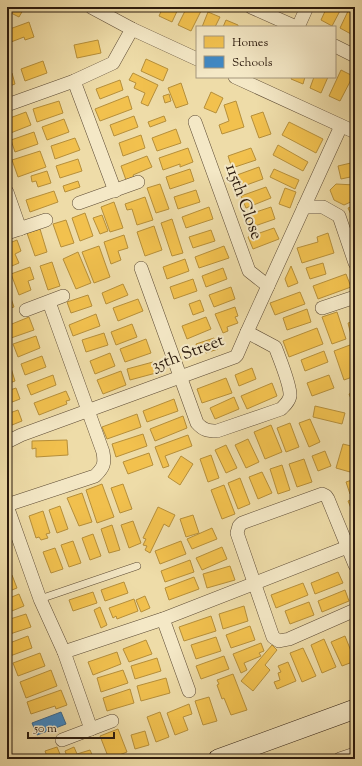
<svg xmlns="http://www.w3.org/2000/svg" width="362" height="766" viewBox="0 0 362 766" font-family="'Sorts Mill Goudy',serif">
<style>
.homes{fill:#f2c14e;stroke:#b68f3a}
.schools{fill:#3f88c5;stroke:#39678e}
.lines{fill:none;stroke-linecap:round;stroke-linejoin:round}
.lane-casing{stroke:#5c4a34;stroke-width:8}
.street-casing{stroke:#5c4a34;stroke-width:14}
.secondary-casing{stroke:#2b1a0d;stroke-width:20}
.lane{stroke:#f4e8c6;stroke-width:7}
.street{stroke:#f4e8c6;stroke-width:13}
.secondary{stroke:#f4e8c6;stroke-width:19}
.labels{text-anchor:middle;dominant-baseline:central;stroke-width:4;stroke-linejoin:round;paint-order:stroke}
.street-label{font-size:17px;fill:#2b1a0d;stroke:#f4e8c6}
</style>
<rect width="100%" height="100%" fill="#eedca8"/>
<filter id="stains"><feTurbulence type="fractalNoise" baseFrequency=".005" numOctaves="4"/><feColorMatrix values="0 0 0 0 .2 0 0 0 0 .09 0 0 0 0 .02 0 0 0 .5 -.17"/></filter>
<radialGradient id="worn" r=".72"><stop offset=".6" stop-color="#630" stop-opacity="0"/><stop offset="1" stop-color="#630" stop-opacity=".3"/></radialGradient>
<g class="homes">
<polygon points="7,7 17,7 23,10 19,17 7,11"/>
<polygon points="163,7 179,7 172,22 159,16"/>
<polygon points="187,7 203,7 191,31 178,25"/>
<polygon points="327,7 342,7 332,26 321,20"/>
<polygon points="350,7 355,8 355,26 351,34 340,28"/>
<polygon points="208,12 220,17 215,27 202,27"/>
<polygon points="226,20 238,25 238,27 223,27"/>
<polygon points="29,22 34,37 25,40 24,37 11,42 7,30"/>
<polygon points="98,40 101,53 77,58 74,45"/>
<polygon points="146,59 168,69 163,81 141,71"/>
<polygon points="43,61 47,73 25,81 21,69"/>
<polygon points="341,70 353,76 340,101 329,96"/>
<polygon points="12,73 15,84 7,87 7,75"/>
<polygon points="133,73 158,85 148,106 141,103 145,93 134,88 136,83 129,80"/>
<polygon points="292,77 305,77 303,84 291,79"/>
<polygon points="314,77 328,77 321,93 310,88"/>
<polygon points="120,80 123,90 100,99 96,89"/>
<polygon points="181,83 188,104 176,108 168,88"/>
<polygon points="211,92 223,98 216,113 204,108"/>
<polygon points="169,94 171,101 165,103 163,96"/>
<polygon points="128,96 132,109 100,121 95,109"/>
<polygon points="59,101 63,113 37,122 33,109"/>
<polygon points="236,101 244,127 222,134 219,125 229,121 224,105"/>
<polygon points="26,112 31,125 8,134 7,119"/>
<polygon points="263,112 271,134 259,138 251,116"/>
<polygon points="134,116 138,127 114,136 110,125"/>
<polygon points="164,116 166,121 150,127 148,122"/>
<polygon points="64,119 69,132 47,140 42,127"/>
<polygon points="289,122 323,139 316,153 282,135"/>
<polygon points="176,129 181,143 157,151 152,138"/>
<polygon points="34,132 38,144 15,152 11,140"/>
<polygon points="141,135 145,148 123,156 119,143"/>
<polygon points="75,138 80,150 55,159 51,146"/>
<polygon points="278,145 308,162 303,171 273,155"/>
<polygon points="188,148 193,162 180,167 180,164 163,170 159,158"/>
<polygon points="251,148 256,160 232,168 228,156"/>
<polygon points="40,151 46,167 18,177 12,160"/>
<polygon points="147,156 152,167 133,175 134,177 126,180 121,166"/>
<polygon points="78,159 82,171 60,178 56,166"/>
<polygon points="355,162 355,176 341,179 338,166"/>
<polygon points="259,167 263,179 241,187 237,175"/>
<polygon points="190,169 194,181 170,189 166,177"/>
<polygon points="274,169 299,180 295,189 270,177"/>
<polygon points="47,171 51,183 38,187 36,181 32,182 31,176"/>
<polygon points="78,181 80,187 65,192 63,186"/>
<polygon points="160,184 169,209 156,213 147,188"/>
<polygon points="336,184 355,185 355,200 344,205 334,200 330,190"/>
<polygon points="266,187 271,198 246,208 241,196"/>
<polygon points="285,188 296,192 290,208 279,204"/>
<polygon points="196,190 200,202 178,209 174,197"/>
<polygon points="54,191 58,202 30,212 26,200"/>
<polygon points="145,197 153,220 137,225 132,209 127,210 125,204"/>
<polygon points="114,202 123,228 110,232 101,207"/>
<polygon points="355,205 355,218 353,219 348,208"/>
<polygon points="209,207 213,219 186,228 182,217"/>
<polygon points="271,207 275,219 249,228 244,216"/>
<polygon points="85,213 93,236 80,241 72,218"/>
<polygon points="102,215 108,231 100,234 93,218"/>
<polygon points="172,219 183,253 172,256 161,223"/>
<polygon points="66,220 74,243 61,247 53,224"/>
<polygon points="154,226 162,250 145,256 137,232"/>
<polygon points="274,228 279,239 253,249 248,237"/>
<polygon points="40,229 47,252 35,256 27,233"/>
<polygon points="211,230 215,241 193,248 189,237"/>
<polygon points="328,233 334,253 302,263 297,248 318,242 317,237"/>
<polygon points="124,235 128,248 118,251 121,260 111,264 104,242"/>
<polygon points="17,240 21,251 15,254 19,263 7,268 7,244"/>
<polygon points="99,246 110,277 94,283 82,252"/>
<polygon points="224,246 229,258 199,268 195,257"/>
<polygon points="78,252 91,283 76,289 63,259"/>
<polygon points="185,259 189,271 167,279 163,267"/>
<polygon points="52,262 60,286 48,290 40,266"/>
<polygon points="323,263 326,274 310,279 306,268"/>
<polygon points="291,266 298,283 288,287 285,279"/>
<polygon points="30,267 34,279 28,281 31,290 19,295 11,274"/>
<polygon points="223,268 227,279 206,287 202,276"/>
<polygon points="346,274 351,287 318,299 313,286"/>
<polygon points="193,279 197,291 174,299 170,287"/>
<polygon points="123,284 128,295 106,304 102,293"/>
<polygon points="7,287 14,307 7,309"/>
<polygon points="231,287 235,299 214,307 209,295"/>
<polygon points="300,292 305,304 275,315 270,303"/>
<polygon points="88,295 92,306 71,313 67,302"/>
<polygon points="138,299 143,311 118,321 113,308"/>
<polygon points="200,300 204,311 193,315 189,304"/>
<polygon points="235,307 238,316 235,317 238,323 227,327 228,331 223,333 215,314"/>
<polygon points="307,309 311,322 287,330 283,318"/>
<polygon points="337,312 346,339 332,344 322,317"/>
<polygon points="96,314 100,326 73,336 69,325"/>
<polygon points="29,317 34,330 11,338 7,326"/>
<polygon points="206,317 211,329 187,339 182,326"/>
<polygon points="355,321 355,334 351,335 348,323"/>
<polygon points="132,324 137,337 116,345 111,332"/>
<polygon points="317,328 323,344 289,357 283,341"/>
<polygon points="104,333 108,345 86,352 82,340"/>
<polygon points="36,336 40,348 18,357 13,344"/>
<polygon points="214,338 218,349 206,353 203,346 197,348 196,344"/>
<polygon points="146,339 151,353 125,362 120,349"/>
<polygon points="350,345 355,360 355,376 344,380 334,351"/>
<polygon points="324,351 328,362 305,371 301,360"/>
<polygon points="110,353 115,366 95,374 90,361"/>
<polygon points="42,356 46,367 25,375 21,364"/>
<polygon points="153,362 156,373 130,380 127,369"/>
<polygon points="11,368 15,381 7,384 7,369"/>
<polygon points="252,368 256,379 239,386 235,375"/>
<polygon points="121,371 126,385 103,394 97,380"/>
<polygon points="53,375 56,385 31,395 27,385"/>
<polygon points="329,375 334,388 312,396 307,383"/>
<polygon points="226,378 232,393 202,403 197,389"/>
<polygon points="272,383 277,396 247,409 241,396"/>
<polygon points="16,388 20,399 7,404 7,391"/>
<polygon points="66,391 70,400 66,401 67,404 39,415 34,403"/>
<polygon points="355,392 355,406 354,406 349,394"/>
<polygon points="234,397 239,409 215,419 210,408"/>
<polygon points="174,399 178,411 147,422 143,411"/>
<polygon points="315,406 345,413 342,424 313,417"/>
<polygon points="18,410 22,421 7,427 7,414"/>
<polygon points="137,414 141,427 107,439 102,427"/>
<polygon points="183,416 187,428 155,441 150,429"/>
<polygon points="310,419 320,442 309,447 299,423"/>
<polygon points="290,423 299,447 286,452 277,428"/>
<polygon points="271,425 282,452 265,459 254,432"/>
<polygon points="143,434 147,446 116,457 112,444"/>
<polygon points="188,435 192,446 165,456 169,466 163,468 155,447"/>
<polygon points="248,439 259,462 246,468 235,445"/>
<polygon points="67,440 68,455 36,457 36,448 32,449 32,441"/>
<polygon points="343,444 355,447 355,454 350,472 336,468"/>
<polygon points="226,445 237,468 226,473 215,450"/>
<polygon points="325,451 331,466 318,471 312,456"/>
<polygon points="149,453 153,465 128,474 123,462"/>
<polygon points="211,455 219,478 208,482 200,459"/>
<polygon points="181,456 193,464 180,485 168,477"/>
<polygon points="304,459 312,482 297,487 289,464"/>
<polygon points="282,465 290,490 278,494 270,469"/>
<polygon points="262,472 272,493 258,499 249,477"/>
<polygon points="240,478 250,504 238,509 228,483"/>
<polygon points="355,479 355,493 350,494 346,482"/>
<polygon points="102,484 114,517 97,523 86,490"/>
<polygon points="123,484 132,509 120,513 111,488"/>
<polygon points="224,485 235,514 222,519 211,490"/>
<polygon points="82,493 92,522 79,526 67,498"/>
<polygon points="355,498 355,513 353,513 348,501"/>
<polygon points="60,506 68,529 57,533 49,510"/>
<polygon points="158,507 175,515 169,527 164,524 150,553 145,550 147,546 143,545 146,539 143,538"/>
<polygon points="43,511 50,533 46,534 48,538 41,540 39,537 36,538 29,516"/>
<polygon points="193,515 199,533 186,537 180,519"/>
<polygon points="133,521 141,543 129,548 121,525"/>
<polygon points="112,525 120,550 109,553 101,529"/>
<polygon points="212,528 217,539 192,549 187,539"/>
<polygon points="93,534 101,556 90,560 82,538"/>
<polygon points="73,541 81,563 69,567 61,545"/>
<polygon points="181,541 186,554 160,564 155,551"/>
<polygon points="222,547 227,559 202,570 196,558"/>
<polygon points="55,548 63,569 51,573 43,552"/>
<polygon points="190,560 194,572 165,582 161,571"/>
<polygon points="230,566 235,580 207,588 203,574"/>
<polygon points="338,572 343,583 315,594 311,583"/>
<polygon points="12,575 17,588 7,592 7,577"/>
<polygon points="194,577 199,589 169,600 165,588"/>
<polygon points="124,582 128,593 105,601 101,590"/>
<polygon points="303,583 308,595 276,608 271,595"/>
<polygon points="345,590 349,601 322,612 318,601"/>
<polygon points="93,592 97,603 73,611 69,600"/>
<polygon points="19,594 24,606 7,613 7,599"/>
<polygon points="145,596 150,608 141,612 136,600"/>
<polygon points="134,599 138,611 117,619 116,616 113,618 109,608"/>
<polygon points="309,602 314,615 290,624 285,611"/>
<polygon points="244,606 248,621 223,629 219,614"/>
<polygon points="100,607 107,625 101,628 94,610"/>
<polygon points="26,614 31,627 7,635 7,620"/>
<polygon points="211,616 216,631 184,641 179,627"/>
<polygon points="250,626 255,640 231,648 226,635"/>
<polygon points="28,636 32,648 10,656 7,644"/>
<polygon points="345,636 355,661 342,666 331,642"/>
<polygon points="216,637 221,651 196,659 191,645"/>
<polygon points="324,639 336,667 322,673 311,645"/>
<polygon points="146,640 152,654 129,662 123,649"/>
<polygon points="261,643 264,651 259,653 261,656 244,663 247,670 241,673 233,654"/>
<polygon points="272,645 277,650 265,665 270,670 253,691 241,681"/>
<polygon points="303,648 316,676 302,682 290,653"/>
<polygon points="117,652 121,664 93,675 88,662"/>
<polygon points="40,653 45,666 18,676 13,663"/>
<polygon points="224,656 229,669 201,679 196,666"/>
<polygon points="157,658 161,671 135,679 131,666"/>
<polygon points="288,662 296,681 277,689 274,682 280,680 278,673 281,672 278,666"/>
<polygon points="51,670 57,686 26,698 20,682"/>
<polygon points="123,670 128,683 101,692 97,678"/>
<polygon points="233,674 247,710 231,715 224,698 222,699 217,685 219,684 217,680"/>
<polygon points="166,678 170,693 141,701 137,686"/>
<polygon points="130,689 134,703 107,711 103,698"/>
<polygon points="61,690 67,705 56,709 55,706 31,714 27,702"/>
<polygon points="209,697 217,721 203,725 195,701"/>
<polygon points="189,704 192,714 183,717 188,730 175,735 167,713"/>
<polygon points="160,712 169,737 156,742 147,717"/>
<polygon points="118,729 127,752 109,759 100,736"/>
<polygon points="145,731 149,745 135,749 131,735"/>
<polygon points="57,747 62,759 48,759 45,751"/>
<polygon points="74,747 77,754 90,750 94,759 68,759 65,751"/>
</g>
<polygon class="schools" points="61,712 66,724 37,735 32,723"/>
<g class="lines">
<g class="lane-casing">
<polyline id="lane" points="40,599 137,566"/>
</g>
<g class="street-casing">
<g id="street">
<polyline points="91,7 132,29 197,59"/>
<polyline points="251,7 296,27"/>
<polyline points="298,27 307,7"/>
<polyline points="335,46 355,56"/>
<polyline points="235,77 355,132"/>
<polyline points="74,81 115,191"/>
<polyline points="7,105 74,81 113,63 132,29"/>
<polyline points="195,122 249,271 268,286"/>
<polyline points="7,192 20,229"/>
<polyline points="79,203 138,182"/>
<polyline points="304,207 323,207 339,216 355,263"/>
<polyline points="7,233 46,220"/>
<path d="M141,268L197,423C203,430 208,431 217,431L281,409C285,405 289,402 290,396C291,386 280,360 276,349L275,347L247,332"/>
<polyline points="322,308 355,297"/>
<polyline points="26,310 63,296"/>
<polyline points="7,442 21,435 235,357 237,355 247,332 341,126"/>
<path d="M7,505L95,476C104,467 105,464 103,452L49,302"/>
<polyline points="7,506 40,599 64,652 91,729"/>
<polyline points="355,565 328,499 326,496 322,494 242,523 239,526 237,533 273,637 279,641 289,639 355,610"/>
<polyline points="163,619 189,691"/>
<polyline points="64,652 163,619 355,544"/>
<polyline points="62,740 112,721"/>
<polyline points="340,759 355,754"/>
</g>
</g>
<g class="secondary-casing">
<polyline id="secondary" points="218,759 355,709"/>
</g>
<use href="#lane" class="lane"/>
<use href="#street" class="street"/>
<use href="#secondary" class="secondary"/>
</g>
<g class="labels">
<g class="street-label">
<text transform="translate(243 202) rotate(70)">115th Close</text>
<text transform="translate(188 354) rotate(-21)">35th Street</text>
</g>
</g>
<rect width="362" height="766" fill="none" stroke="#eedca8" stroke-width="24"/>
<rect x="8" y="8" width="346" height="750" fill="none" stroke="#2b1a0d" stroke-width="2"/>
<rect x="12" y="12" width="338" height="742" fill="none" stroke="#2b1a0d"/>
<rect x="196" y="26" width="140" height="52" fill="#f4e8c6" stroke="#a4967c"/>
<rect x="204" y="36" width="20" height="12" fill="#f2c14e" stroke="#a4967c"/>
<text x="232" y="46" font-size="12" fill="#2b1a0d">Homes</text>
<rect x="204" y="56" width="20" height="12" fill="#3f88c5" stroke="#a4967c"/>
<text x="232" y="66" font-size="12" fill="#2b1a0d">Schools</text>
<path d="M28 732v6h86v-6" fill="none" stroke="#2b1a0d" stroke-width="2"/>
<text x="34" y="732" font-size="12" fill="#2b1a0d" stroke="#f4e8c6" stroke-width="3" paint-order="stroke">50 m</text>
<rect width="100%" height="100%" filter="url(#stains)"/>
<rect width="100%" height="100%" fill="url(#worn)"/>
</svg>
